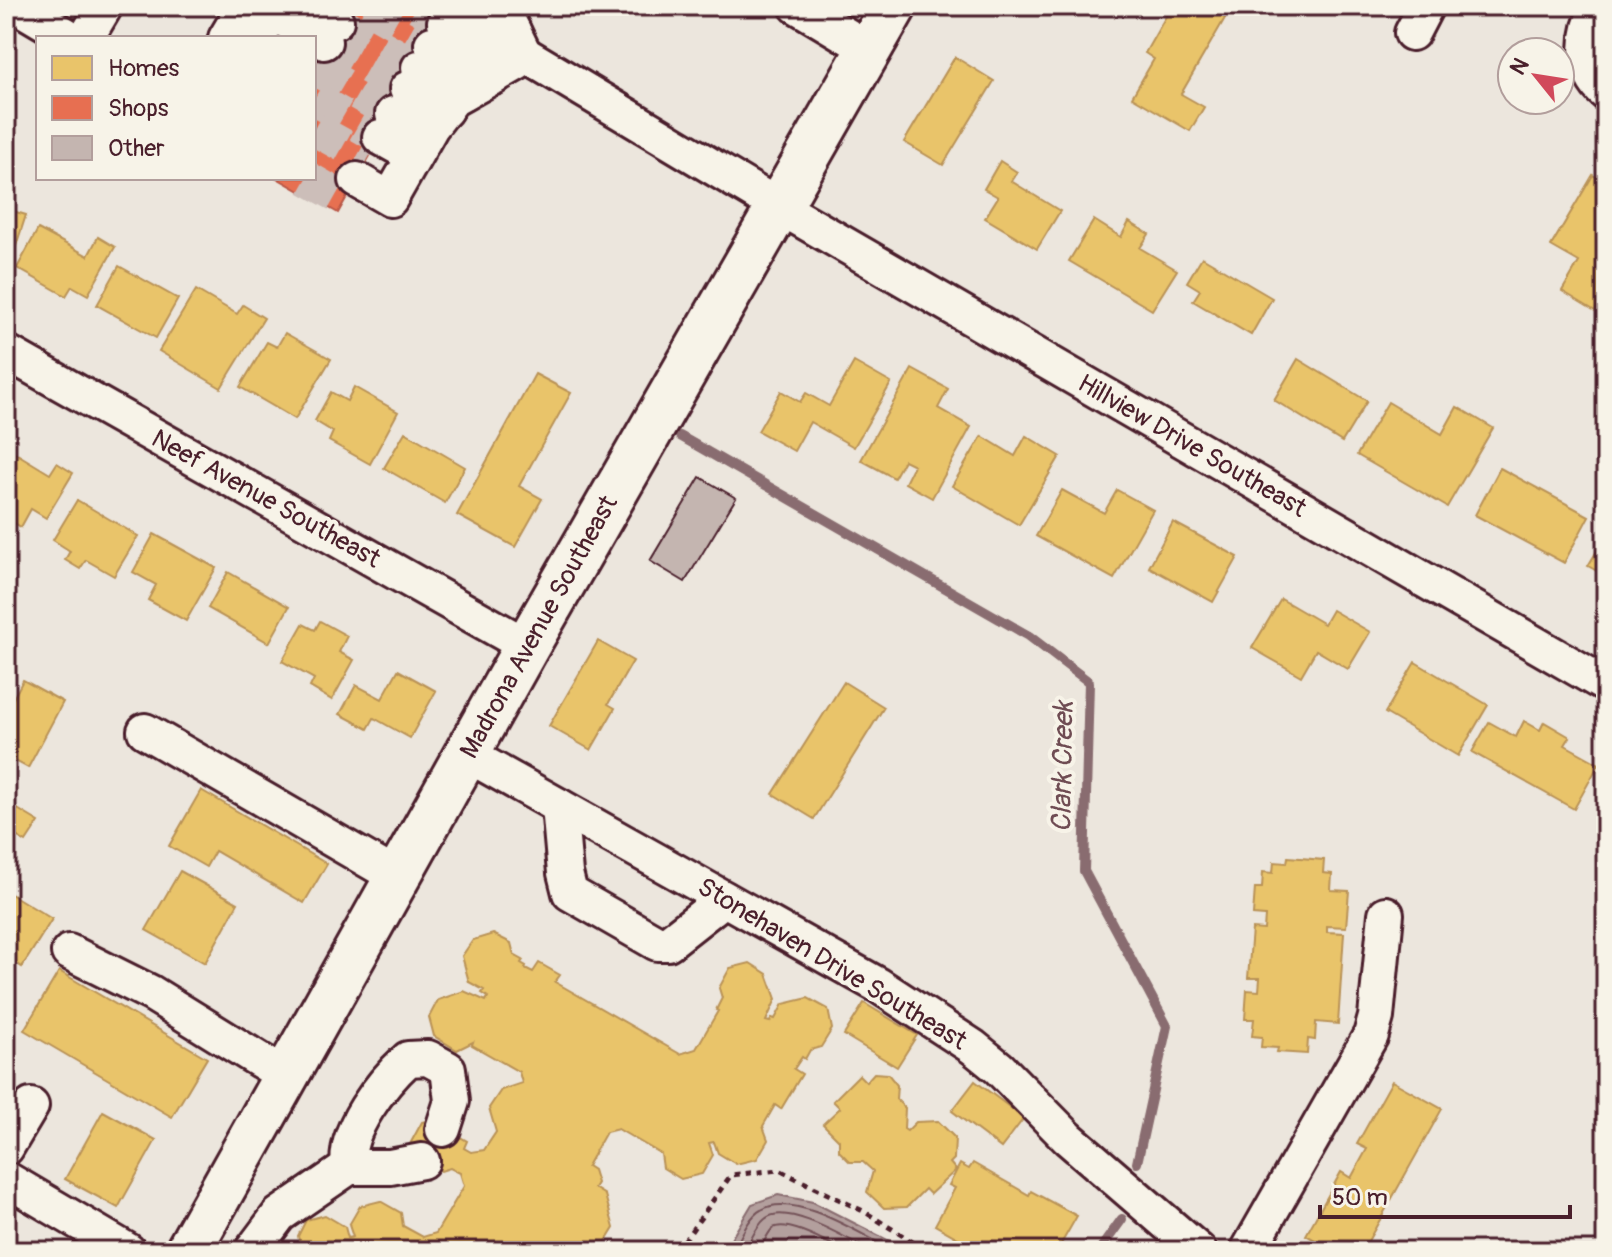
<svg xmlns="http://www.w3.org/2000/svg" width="1612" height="1257" viewBox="0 0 1612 1257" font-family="Pangolin,sans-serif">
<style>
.water{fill:#b39f9d;stroke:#896c6f;stroke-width:2}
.homes{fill:#e9c46a;stroke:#b99257;stroke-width:2}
.shops{fill:#e76f51;stroke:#b85746;stroke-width:2}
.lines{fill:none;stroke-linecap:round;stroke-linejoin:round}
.shore{stroke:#745259;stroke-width:2}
.stream{stroke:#896c6f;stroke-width:10}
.building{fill:#c4b5b0;stroke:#4a1f2b;stroke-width:2}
.minor-tunnel{stroke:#ccbeb9;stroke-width:34;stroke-dasharray:34 17;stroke-linecap:butt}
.minor-casing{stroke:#4a1f2b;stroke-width:40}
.major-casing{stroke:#4a1f2b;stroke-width:50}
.path{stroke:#4a1f2b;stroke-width:5;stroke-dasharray:6 6;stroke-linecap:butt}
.minor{stroke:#f7f3e8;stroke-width:34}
.major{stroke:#f7f3e8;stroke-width:44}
.labels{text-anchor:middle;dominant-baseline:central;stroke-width:8;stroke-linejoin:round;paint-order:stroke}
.street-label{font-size:26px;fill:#4a1f2b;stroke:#f7f3e8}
.water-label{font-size:28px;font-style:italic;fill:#6f4c53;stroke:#f7f3e8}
</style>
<rect width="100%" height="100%" fill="#ece6dd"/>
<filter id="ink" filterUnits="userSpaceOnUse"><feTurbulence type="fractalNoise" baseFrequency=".0125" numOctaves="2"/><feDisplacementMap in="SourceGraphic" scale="16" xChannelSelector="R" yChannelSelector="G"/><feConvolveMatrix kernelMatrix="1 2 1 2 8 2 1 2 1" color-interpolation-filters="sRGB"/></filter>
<g filter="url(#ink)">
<polygon class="water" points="778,1195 813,1202 909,1251 724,1251 752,1204"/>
<g class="homes">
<polygon points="1164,6 1232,6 1181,94 1204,107 1190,131 1132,97 1154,59 1145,53 1170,9"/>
<polygon points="955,57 994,81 943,165 904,142"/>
<polygon points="1000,161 1017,172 1011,181 1060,211 1037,249 985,218 998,197 984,189"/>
<polygon points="1593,175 1606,183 1606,293 1595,311 1562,291 1579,262 1551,246"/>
<polygon points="6,209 26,215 15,249 6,246"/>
<polygon points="1094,220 1121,237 1129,222 1149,234 1140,248 1177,270 1152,310 1069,261"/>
<polygon points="38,229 88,256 98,237 115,247 88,295 72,286 66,296 17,268"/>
<polygon points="1202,257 1272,298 1251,335 1193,301 1200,290 1187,282"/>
<polygon points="119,266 178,299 156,338 97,305"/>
<polygon points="196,290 237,314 243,305 264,318 221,388 159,351"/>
<polygon points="285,333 331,359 295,419 240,387 267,342 277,347"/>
<polygon points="1298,359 1367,401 1342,442 1274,400"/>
<polygon points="854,362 891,383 854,447 810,422 794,451 758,431 781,391 800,402 806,393 829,406"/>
<polygon points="912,369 948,389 938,408 971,427 932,498 905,483 914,465 904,460 894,478 861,460"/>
<polygon points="535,374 571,393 519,486 542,499 515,547 457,515"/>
<polygon points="354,387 398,412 370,464 329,441 333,432 315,421 331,392 347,401"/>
<polygon points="1388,402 1442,434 1457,407 1493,428 1447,507 1357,455"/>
<polygon points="405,432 465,467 445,503 384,468"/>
<polygon points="982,436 1015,456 1026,436 1060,456 1019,525 952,486"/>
<polygon points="9,449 50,474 57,463 73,473 46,518 31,509 21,527 6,518 6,454"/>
<polygon points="1500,468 1589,516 1564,563 1475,515"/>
<polygon points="1062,490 1104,513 1117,490 1153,510 1114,579 1036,536"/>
<polygon points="77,500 138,536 114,576 86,560 80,569 65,560 70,551 53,540"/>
<polygon points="1173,522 1238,557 1213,602 1149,567"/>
<polygon points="154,534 216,568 186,621 148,600 156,585 133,572"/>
<polygon points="1606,536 1606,576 1588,566"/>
<polygon points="228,572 289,607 269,643 208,608"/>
<polygon points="1281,599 1324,624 1332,610 1370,632 1348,669 1316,650 1301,676 1252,648"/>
<polygon points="320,621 347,636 339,652 354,660 332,700 310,687 314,679 282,661 303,624 315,630"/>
<polygon points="598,641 633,661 608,704 615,708 591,750 549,726"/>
<polygon points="1415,662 1488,705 1458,756 1385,713"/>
<polygon points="398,670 436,691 410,738 374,718 368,729 340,714 356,685 382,699"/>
<polygon points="23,680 63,702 28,768 6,756 6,712"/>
<polygon points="844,682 884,707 814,819 773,794"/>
<polygon points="1524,721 1540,730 1544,722 1570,737 1565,745 1599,764 1574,809 1472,752 1489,722 1516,737"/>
<polygon points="201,790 327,864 304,903 215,851 206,867 169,846"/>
<polygon points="6,802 39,822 26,842 6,830"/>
<polygon points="1288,857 1324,860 1323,873 1332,874 1331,890 1349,891 1346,927 1327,926 1327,932 1344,933 1338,1024 1316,1022 1315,1040 1308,1039 1307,1054 1277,1052 1278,1048 1261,1047 1262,1037 1252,1036 1254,1019 1245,1019 1247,990 1259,991 1260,978 1248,978 1252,929 1264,930 1265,916 1253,915 1255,888 1262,888 1263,872 1273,873 1274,862 1287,863"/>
<polygon points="180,871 238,903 205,963 146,930"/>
<polygon points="6,891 52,919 22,967 6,957"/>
<polygon points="493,934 511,943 514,955 523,960 521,963 526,966 525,968 533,972 539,963 560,975 555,982 680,1054 696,1049 718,1011 716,1010 722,998 719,988 730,968 750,963 767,974 776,999 766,1021 770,1022 772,1018 775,1019 783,1004 808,998 828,1009 832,1029 821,1047 810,1050 805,1059 802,1057 794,1069 802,1074 781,1109 775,1105 763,1126 768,1140 757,1159 736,1164 718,1153 714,1142 709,1143 713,1155 702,1174 681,1179 663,1168 661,1154 618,1129 606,1132 587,1166 593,1170 597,1183 594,1188 605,1195 614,1228 600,1251 301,1251 298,1236 306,1220 325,1215 345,1227 348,1238 353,1237 349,1225 360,1206 380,1201 401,1213 403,1226 423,1237 436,1233 464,1186 460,1173 450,1168 441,1171 411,1155 409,1146 422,1122 431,1120 467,1141 464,1148 471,1152 484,1150 496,1132 489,1108 501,1090 522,1083 519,1072 472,1045 473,1042 457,1050 434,1036 429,1017 438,1000 464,991 486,1001 488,997 482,993 484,990 469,982 462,956 473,940"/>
<polygon points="59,971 207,1058 172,1117 24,1030"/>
<polygon points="864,1003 917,1035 897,1067 844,1035"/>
<polygon points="874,1073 888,1074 897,1085 896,1099 905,1108 904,1129 907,1131 916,1122 938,1121 955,1138 954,1159 950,1163 956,1170 930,1194 925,1189 907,1207 884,1208 867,1192 873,1171 863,1162 850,1162 839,1151 839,1140 823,1124 840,1108 833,1101 859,1075 866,1082"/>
<polygon points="975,1081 1024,1118 1001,1148 952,1111"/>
<polygon points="1392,1081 1442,1109 1363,1250 1354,1246 1351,1251 1335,1251 1306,1235 1341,1172 1351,1178 1367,1149 1357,1144"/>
<polygon points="103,1111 156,1140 118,1208 65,1179"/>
<polygon points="973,1163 1029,1195 1031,1191 1077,1216 1057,1251 981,1251 935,1225 955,1188 949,1185 960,1164 969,1169"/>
</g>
<polygon class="shops" points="344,6 454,6 338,213 277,178 314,178 314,59"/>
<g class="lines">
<g class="shore">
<path d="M733,1251C740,1239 749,1216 761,1210C794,1190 862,1235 894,1251"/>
<path d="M744,1251C750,1242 757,1225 765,1219C787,1201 849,1240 871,1251"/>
<path d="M759,1251C763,1245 767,1234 772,1229C786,1218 830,1244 844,1251"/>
</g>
<g class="stream">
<polyline points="680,436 1029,636 1089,682 1084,871 1167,1026 1137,1163"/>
<polyline points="1099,1251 1122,1219"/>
</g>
</g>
<polygon class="building" points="700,477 736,498 685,582 650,561"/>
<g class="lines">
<g class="minor-tunnel">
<polyline points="366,6 432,44"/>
<polyline points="417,6 445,22"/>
<polyline points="336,21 419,68"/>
<polyline points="324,42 407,89"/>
<polyline points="314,68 393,114"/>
<polyline points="314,99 380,137"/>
<polyline points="314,129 368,159"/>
<polyline points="307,178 346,200"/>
</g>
<g class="minor-casing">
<g id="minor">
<polyline points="17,6 71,38"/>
<polyline points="260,6 324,42"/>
<polyline points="310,6 336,21"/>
<polyline points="471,6 513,31"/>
<polyline points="501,6 524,54"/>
<polyline points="797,6 869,49"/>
<path d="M1599,6C1584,33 1580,72 1606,93"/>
<polyline points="445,22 496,52 524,54 778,206 1606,685"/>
<polyline points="235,23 261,38"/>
<polyline points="1412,33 1426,6"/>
<polyline points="86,38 105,6"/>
<polyline points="226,38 245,6"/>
<polyline points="432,44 494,77"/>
<polyline points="419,68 463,93"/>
<polyline points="407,89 445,110"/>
<polyline points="393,114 427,133"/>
<polyline points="380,137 414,156"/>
<polyline points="357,180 390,199 431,127 453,99 517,63 524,54"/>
<polyline points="6,352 527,646"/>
<polyline points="145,731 399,878"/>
<polyline points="468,755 878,985 973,1047 999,1068 1068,1138 1199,1251"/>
<polyline points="559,806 565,873 570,893 657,943 668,943 724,899"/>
<polyline points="69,952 151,993 287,1077"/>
<polyline points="6,1148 31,1106"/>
<path d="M349,1167C343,1131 383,1082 408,1059L428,1058L448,1069L452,1101L443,1129"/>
<polyline points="6,1179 128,1251"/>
<polyline points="252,1251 279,1215 349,1167 390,1167 422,1161"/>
<polyline points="1248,1251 1371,1035 1376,1017 1386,914"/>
</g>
</g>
<g class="major-casing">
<polyline id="major" points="188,1251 527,646 894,6"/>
</g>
<polyline class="path" points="677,1251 731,1175 779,1170 865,1212 927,1251"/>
<use href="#minor" class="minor"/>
<use href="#major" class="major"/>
</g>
</g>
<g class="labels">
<g class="street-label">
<text transform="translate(1192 446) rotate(30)">Hillview Drive Southeast</text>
<text transform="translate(266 499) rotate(29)">Neef Avenue Southeast</text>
<text transform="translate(539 627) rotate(-61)">Madrona Avenue Southeast</text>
<text transform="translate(832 964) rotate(31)">Stonehaven Drive Southeast</text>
</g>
<g class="water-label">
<text transform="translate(1063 767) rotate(-89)">Clark Creek</text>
</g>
</g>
<rect width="1612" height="1257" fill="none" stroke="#f7f3e8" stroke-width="32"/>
<rect x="16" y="16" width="1580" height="1225" fill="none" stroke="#4a1f2b" stroke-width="3" filter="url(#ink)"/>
<rect x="36" y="36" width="280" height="144" fill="#f7f3e8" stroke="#b29e9c" stroke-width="2"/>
<rect x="52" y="56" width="40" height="24" fill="#e9c46a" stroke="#b29e9c" stroke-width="2"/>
<text x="108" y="76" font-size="24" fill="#4a1f2b">Homes</text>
<rect x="52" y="96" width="40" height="24" fill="#e76f51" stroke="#b29e9c" stroke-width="2"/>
<text x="108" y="116" font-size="24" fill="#4a1f2b">Shops</text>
<rect x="52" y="136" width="40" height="24" fill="#c4b5b0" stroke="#b29e9c" stroke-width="2"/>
<text x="108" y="156" font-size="24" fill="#4a1f2b">Other</text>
<g transform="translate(1536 76) rotate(300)"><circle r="38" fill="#f7f3e8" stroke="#b29e9c" stroke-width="2"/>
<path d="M0-6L14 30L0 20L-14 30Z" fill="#d1495b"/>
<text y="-12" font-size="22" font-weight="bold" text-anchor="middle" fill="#4a1f2b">N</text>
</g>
<path d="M1320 1205v12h250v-12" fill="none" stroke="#4a1f2b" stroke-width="4"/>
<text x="1332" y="1205" font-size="24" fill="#4a1f2b" stroke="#f7f3e8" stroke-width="6" paint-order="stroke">50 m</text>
</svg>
